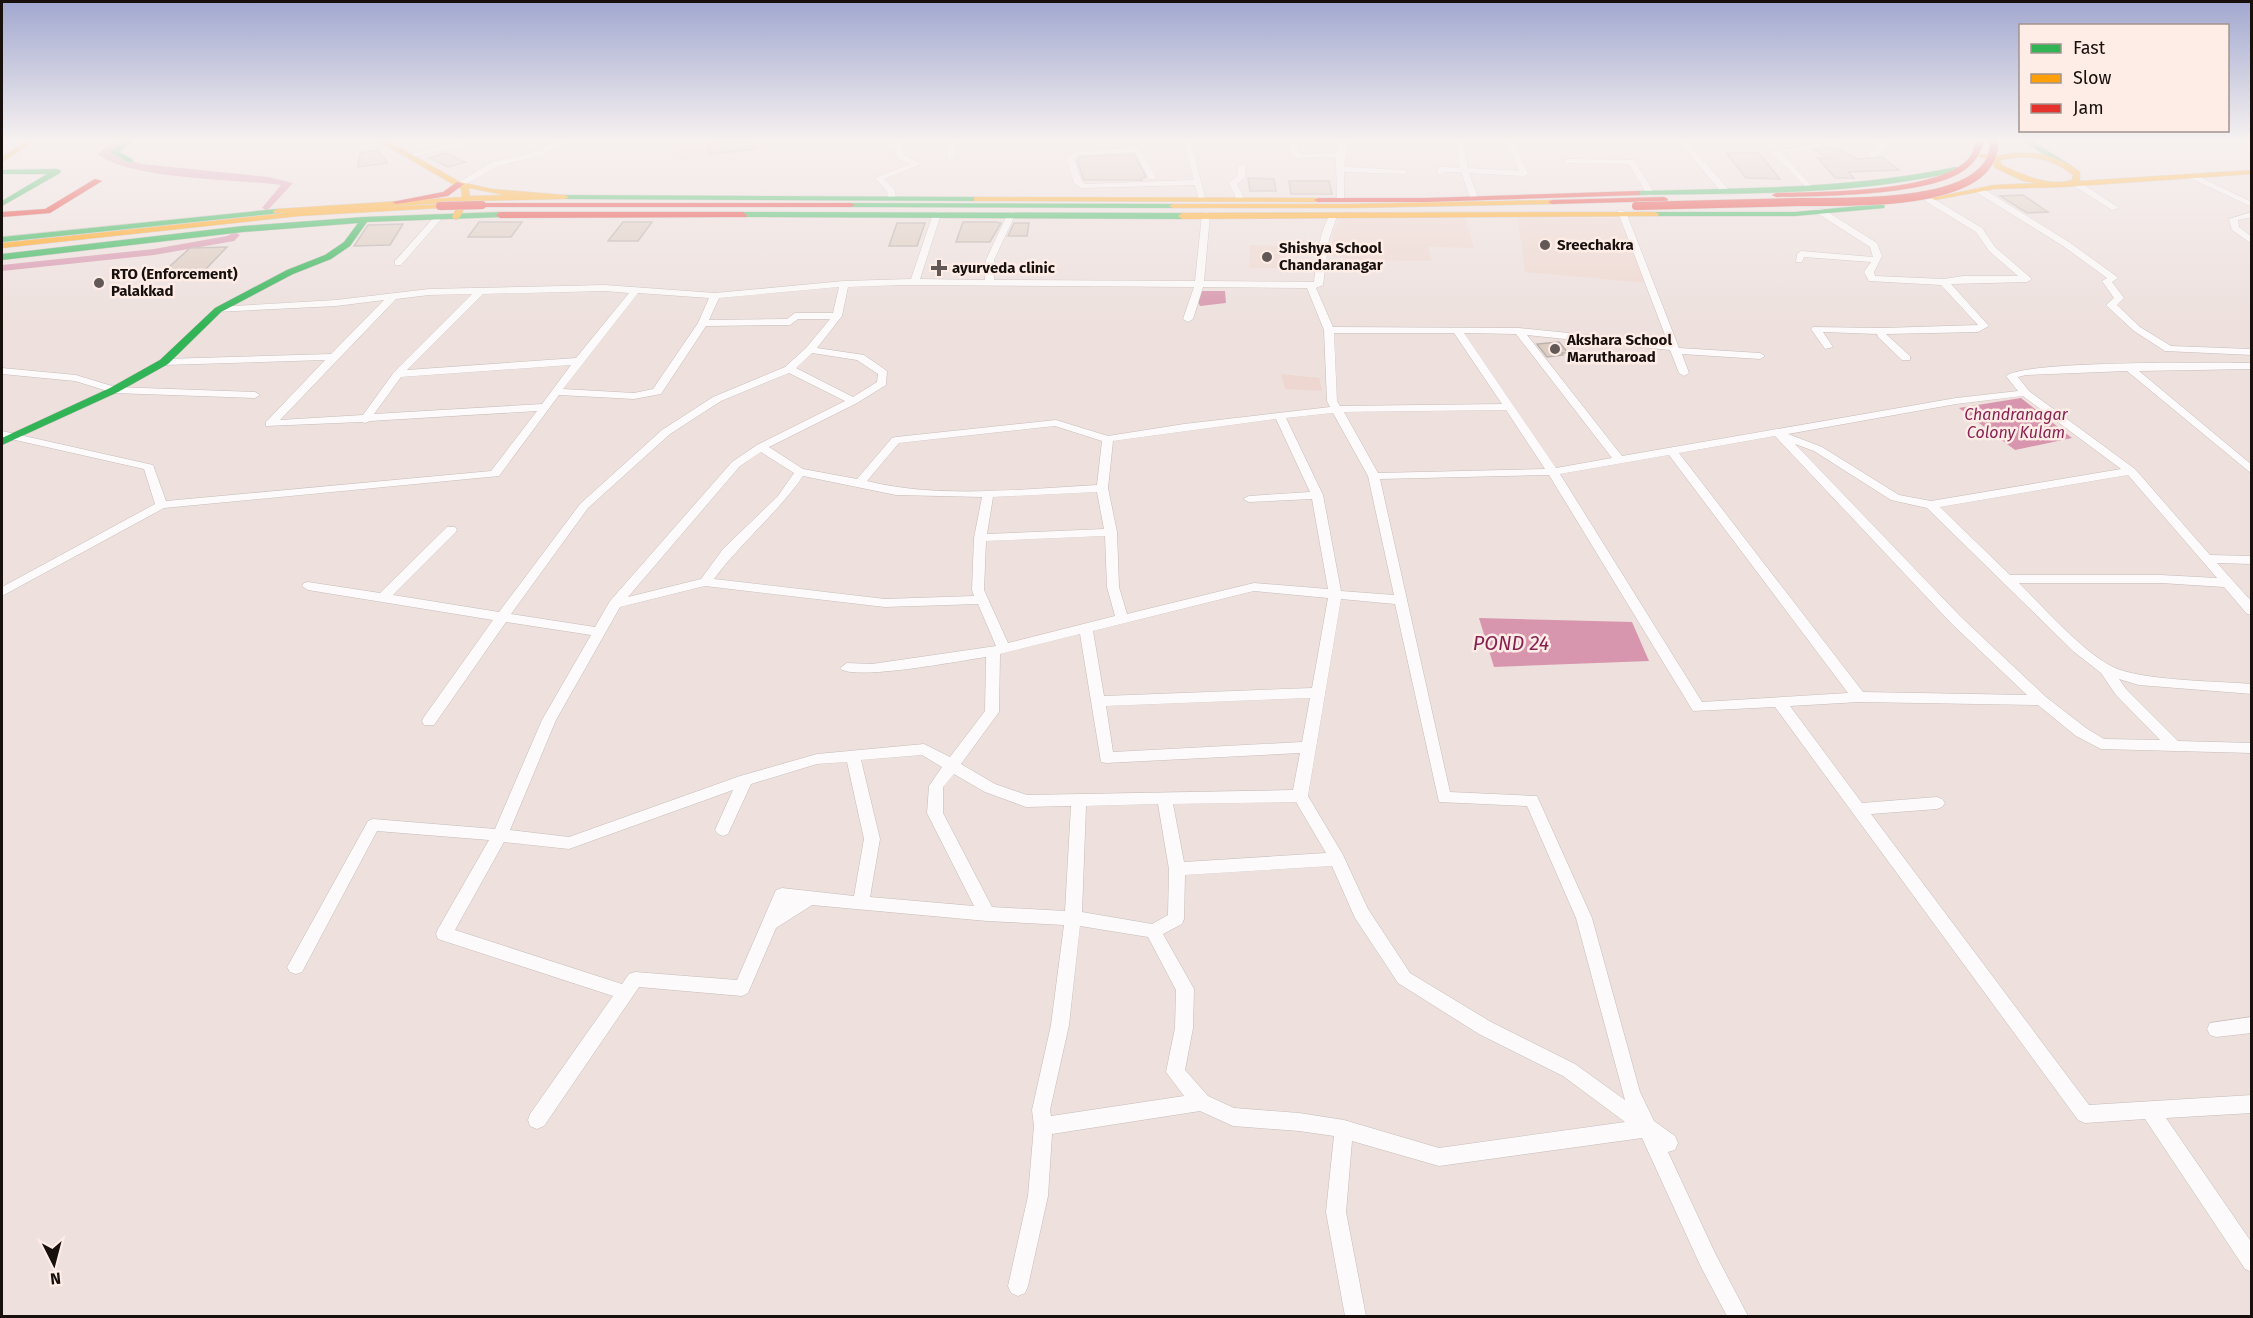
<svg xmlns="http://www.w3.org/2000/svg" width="2253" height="1318" viewBox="0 0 2253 1318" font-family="'Fira Sans',sans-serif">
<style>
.built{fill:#eed7d0}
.water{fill:#d796ad}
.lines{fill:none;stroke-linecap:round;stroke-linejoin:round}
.canal{fill:#d796ad;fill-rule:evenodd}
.building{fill:#ddccc1;stroke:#bab1ad;stroke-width:1.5}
.street-casing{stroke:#c6bcb9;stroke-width:1}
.fast-casing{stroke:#c6bcb9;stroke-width:1}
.slow-casing{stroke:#c6bcb9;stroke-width:1}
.jam-casing{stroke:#c6bcb9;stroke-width:1}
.street{fill:#fcfafa;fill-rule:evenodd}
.fast{fill:#30b455;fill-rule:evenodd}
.slow{fill:#ff9f0a;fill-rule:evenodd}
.jam{fill:#e5322d;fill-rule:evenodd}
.jam-bridge-casing{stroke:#c6bcb9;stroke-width:9;stroke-linecap:butt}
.jam-bridge{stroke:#e5322d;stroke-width:8}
.poi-dot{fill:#625956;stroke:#feece6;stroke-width:2}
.labels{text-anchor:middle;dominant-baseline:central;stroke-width:5;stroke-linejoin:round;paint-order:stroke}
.far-poi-label{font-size:15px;font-weight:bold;fill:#17100d;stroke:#feece6;text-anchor:start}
.far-water-label{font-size:16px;font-style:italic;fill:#882152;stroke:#feece6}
.water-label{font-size:20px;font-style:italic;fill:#882152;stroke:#feece6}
</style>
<rect width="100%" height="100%" fill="#ede0dd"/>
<g class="built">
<polygon points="676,141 766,141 768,149 680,161"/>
<polygon points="1517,215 1619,218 1647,283 1525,272"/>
<polygon points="1465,217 1474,248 1428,247 1432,261 1357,260 1330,256 1333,234 1339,219"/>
<polygon points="1249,245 1284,246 1286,268 1250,268"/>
<polygon points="1281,374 1319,378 1322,391 1285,389"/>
</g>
<g class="water">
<polygon points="1200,291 1225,291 1226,303 1200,306 1198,302"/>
<polygon points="2021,398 2072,438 2015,450 1959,408"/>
<polygon points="1479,618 1632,622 1649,661 1494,667"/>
</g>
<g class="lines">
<g class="canal">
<path d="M114,141H125L110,153L141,164L268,177L293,183L267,211L262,208L281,185C238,179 130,180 98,154Z"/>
<polygon points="235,232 240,235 234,241 154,255 2,271 2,265 154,249 227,236"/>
</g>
</g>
<g class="building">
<polygon points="707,141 754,141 754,149 709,154"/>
<polygon points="1833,147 1857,159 1882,157 1899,170 1848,172 1854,178 1835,178 1818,158 1832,159 1814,150"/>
<polygon points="377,150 388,163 358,167 360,153"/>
<polygon points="446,153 465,162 448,167 429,158"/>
<polygon points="1726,153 1759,153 1780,179 1746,178"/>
<polygon points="1134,154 1146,177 1141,178 1142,180 1084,180 1077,160 1079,157"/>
<polygon points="1248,178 1274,179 1276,191 1250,191"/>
<polygon points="1289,181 1329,181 1332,194 1291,194"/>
<polygon points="2023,195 2048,212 2027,213 2000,196"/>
<polygon points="479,222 522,222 511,237 468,237"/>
<polygon points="623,222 652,222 638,241 608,241"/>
<polygon points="963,222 995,222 1001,223 990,242 956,242"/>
<polygon points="897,223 925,223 917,246 889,246"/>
<polygon points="1014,223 1029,223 1027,236 1008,236"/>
<polygon points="403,224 390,245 354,246 368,225"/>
<polygon points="227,247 204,271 192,271 185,276 159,276 190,248"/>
<polygon points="1559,342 1568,353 1562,353 1563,355 1547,357 1537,344"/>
</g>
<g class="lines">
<g class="street-casing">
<g id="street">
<polygon points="462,141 475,141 409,158 405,156"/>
<polygon points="558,141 568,141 540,156 498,166 463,186 456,184 492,162 534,152"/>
<polygon points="894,141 902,141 904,155 921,164 884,179 895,190 896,199 892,201 888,199 887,191 875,178 910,164 897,158"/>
<polygon points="948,141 956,141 955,158 951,160 947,158"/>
<polygon points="1183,141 1191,141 1206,202 1199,200 1195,185 1081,188 1074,183 1066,158 1076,151 1137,148 1141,150 1156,177 1155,179 1149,179 1135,152 1078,155 1074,159 1082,182 1085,184 1194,180"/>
<polygon points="1292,141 1300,141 1297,149 1301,154 1337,153 1340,141 1348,141 1344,167 1404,170 1408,172 1404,174 1344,172 1344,200 1337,202 1336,157 1296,158 1289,149"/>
<polygon points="1456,141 1464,141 1468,168 1519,171 1506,141 1514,141 1528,174 1524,176 1469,173 1478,198 1471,200 1461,172 1445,172 1441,175 1437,173 1439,167 1442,167 1460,168"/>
<polygon points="1678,141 1686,141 1729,190 1729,194 1723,194"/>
<polygon points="1834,141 1853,141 1781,153 1813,187 1814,189 1810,191 1771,152"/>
<polygon points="1877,141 1885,141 1890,147 1874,157 1868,157 1868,153 1881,146"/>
<polygon points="1569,159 1634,160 1655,194 1648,196 1629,164 1566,163 1565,161"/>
<polygon points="1242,164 1246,166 1245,177 1237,184 1245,200 1241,202 1237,200 1229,183 1237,176 1238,166"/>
<polygon points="2193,174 2252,202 2252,207 2190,178 2189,176"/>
<polygon points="2074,182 2080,182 2119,208 2112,210 2074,186"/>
<polygon points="1976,188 1982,188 2069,242 2116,276 2118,278 2112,282 2124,298 2117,305 2140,327 2171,346 2252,349 2252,355 2165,351 2134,331 2108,307 2106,305 2114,298 2102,281 2107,278 2063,246 1976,192"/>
<polygon points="1925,197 1931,197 1982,228 1995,247 2032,279 2027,282 1951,284 1989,326 1978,332 1886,334 1910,356 1910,360 1902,360 1878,337 1877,334 1823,332 1833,347 1825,349 1811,329 1813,327 1883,328 1978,325 1941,285 1869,281 1864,272 1871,262 1804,257 1802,262 1796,262 1797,254 1801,251 1873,257 1870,247 1817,213 1817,209 1823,209 1877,243 1882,256 1874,272 1875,276 1944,279 1963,276 2018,276 1989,251 1976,232 1925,201"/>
<path d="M1619,210L1626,212L1679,348L1760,353L1765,356L1760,359L1682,354L1689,373L1684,376L1679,373L1670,350L1527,335L1622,456L1956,398L2018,391L2006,376C2026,360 2214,363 2252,363V369L2139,371L2252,465V474L2127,371L2026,375L2018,377L2029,391L2135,469L2210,555L2252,556V564L2217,563L2252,602V615L2247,614L2224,587L2161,583H2019C2043,607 2082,651 2111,666C2139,681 2217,681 2252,684V694L2139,685L2119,679L2126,689L2178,741L2252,743V753L2101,749L2076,736L2038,705L1859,702L1790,706L1862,803L1937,797L1942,799L1945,803L1942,807L1937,809L1871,814L2089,1105L2252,1095V1113L2166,1118L2252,1243V1272L2245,1269L2145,1119L2085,1123L2078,1120L1775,707L1693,711L1549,475L1380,479L1450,792L1537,796L1592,918L1640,1092L1654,1121L1675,1136L1678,1143L1675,1150L1668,1152L1715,1253L1748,1316H1727L1701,1267L1642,1138L1439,1166L1352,1141L1346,1212L1366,1316H1345L1326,1212L1334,1136L1299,1131L1233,1126L1200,1111L1052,1134L1048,1196L1028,1286L1025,1293L1018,1296L1011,1293L1008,1286L1028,1196L1034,1126L1032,1110L1051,1025L1064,925L987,921L812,905L776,928L748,993L742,996L639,987L544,1126L537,1129L530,1126L528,1120L530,1114L613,996L438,939L436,934L438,929L489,840L377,831L302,972L296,974L290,972L287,967L290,962L368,821L373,819L495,829L542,720L591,635L506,622L434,725H424L422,721L424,717L493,620L308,590L302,586L304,583L308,582L380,593L447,527H455L457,530L455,533L393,595L499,612L580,504L662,430L713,397L785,367L806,348L830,319H798L790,325L706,326L661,394L634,399L559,395L499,476L164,508L2,596V587L155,504L144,469L2,437V431L153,465L166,501L491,471L537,411L370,421L365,423L361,422L266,426V422L325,360L164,365L159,362L164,359L331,354L384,300L336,306L215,312V308L218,307L336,300L429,289L605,285L715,293L844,281L911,279L933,214L937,212L941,214L920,279L985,280L986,260L1007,215L1011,212L1015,215L994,260V280L1195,281L1202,215L1206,212L1210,215L1204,281L1314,282C1316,267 1320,221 1333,213L1337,216L1329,239L1323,285L1316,288L1333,327L1519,328L1668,343L1618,212ZM904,285L1194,287L1183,319L1188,322L1193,319L1203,287L1307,288L1324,330L1327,401L1330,407L1184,424L1108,436L1056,420L896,437L892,438L857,479L803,469L769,447L857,403L886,385L887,371L864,355L817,348L842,316L848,287ZM839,287L833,313H795L787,319L709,320L719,298ZM605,291L629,293L576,358L407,370L483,294ZM638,293L709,298L698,323L653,389L634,393L563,389ZM472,294L394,372L363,415L280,420L396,299L429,295ZM1334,333H1454L1502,404L1340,406L1337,401ZM1464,333L1516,334L1612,458L1556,468ZM812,353L857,360L878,374L877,382L853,397L796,368ZM571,365L542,404L374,414L401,377ZM789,373L845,401L757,445L732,462L610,601L595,627L511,614L588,508L670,434L721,401ZM2023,396L2121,469L1931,501L1899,495L1822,447L1788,434L1956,404ZM1506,410L1545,469L1378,473L1344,412ZM1333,413L1368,476L1394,595L1341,591L1323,495L1286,418ZM1276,419L1310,492L1249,496L1243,499L1249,502L1312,499L1328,589L1254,583L1127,614L1119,587L1117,532L1108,488L1113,441ZM1055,426L1102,441L1097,485C1023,489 939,499 867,481L899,443ZM1775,436L1952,624L2027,695L1863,692L1679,453ZM1795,444L1814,451L1891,500L1927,508L2073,651L2101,673L2116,695L2160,740L2104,739L2086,728L2046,697L1962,618ZM761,452L794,473L778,496L723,549L701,579L628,597L740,466ZM1669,455L1848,693L1702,702L1560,474ZM2128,475L2217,578L2161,575H2010L1940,507ZM803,476L896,495L982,497L974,538L972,590L974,596L885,599L714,579C741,542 777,514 803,476ZM1097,492L1104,529L987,534L993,497ZM1105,536L1107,587L1115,616L1008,643L984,590L986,541ZM705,586L885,607L978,604L996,646L872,664L847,663L840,668C851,682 964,660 986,657L985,711L950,757L924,744L817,754L740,776L569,837L510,830L556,720L620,607ZM1254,591L1328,598L1312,688L1104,696L1093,631ZM1341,599L1395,604L1439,802L1527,806L1576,918L1625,1100L1575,1064L1491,1022L1410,973L1368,909L1343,855L1308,796ZM1080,634L1101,762L1106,763L1300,753L1293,790L1027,795L995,784L961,764L999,712L1000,654ZM1310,698L1302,742L1113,752L1106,706ZM922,755L942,767L929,786L927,813L974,906L870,897L880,839L861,760ZM847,762L864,839L854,896L782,888L776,890L737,980L635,972L629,974L622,984L455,930L504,842L569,849L733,790L715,830L718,834L723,836L728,834L751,784L817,764ZM954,774L985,792L1026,807L1071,806L1065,911L992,907L943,813V787ZM1296,802L1326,853L1184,862L1173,804ZM1158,804L1169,869L1168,915L1152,924L1082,912L1086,806ZM1332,866L1355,918L1398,983L1479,1034L1563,1076L1625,1122L1439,1148L1344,1120L1299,1113L1234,1108L1208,1096L1185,1070L1193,1028L1194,989L1163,934L1182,924L1184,919L1185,875ZM1080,926L1148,937L1176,990L1175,1028L1166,1072L1184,1096L1051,1116L1050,1110L1069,1025Z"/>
<polygon points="2252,212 2252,217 2238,220 2239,227 2252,237 2252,244 2232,230 2229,219"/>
<polygon points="436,215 443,217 401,265 395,265 395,261"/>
<polygon points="2,368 76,375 115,387 255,392 260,395 255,398 114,393 75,381 2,374"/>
<polygon points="2252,1017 2252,1033 2216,1037 2210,1035 2207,1029 2210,1023"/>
</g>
</g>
<g class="fast-casing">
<g id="fast">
<polygon points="125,141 134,141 119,152 132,159 133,161 129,163 110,152"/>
<polygon points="2023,141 2032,141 2072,166 2065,168"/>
<path d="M1956,167L1960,169L1959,171C1853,196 1745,193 1637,195L1633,193L1637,191C1744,188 1851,189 1956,167Z"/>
<polygon points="57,169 61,171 60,173 2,206 2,201 47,174 2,174 2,170"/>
<polygon points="562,195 977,197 981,199 977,201 565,199 561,197"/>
<polygon points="848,203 1173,204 1177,206 1173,208 851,207 847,205"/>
<polygon points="1881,204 1885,206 1884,208 1795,216 1655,216 1651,214 1655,212 1795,212"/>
<polygon points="277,209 280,209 280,213 2,242 2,237"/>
<polygon points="500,212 504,215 503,217 367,222 350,246 331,259 293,274 221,312 168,364 118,392 2,445 2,438 110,388 160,360 215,308 287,270 325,255 344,242 358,223 243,232 2,260 2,254 243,226 364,217"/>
<polygon points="743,212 1182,213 1186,216 1182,219 740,217 739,215"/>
</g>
</g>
<g class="slow-casing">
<g id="slow">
<polygon points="26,141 35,141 2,162 2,157"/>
<path d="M378,141H388L460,182L492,189L565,195L569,197L565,199L468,201L460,217L456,220L452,217L459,202L379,207L443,204L444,206L440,208L299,216L2,248V243L286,213H274L273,211L277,209L462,197L461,189ZM469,188L504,195L470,196Z"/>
<path d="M2013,153C2037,151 2061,157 2080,172V181L2252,170V174L2063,187L1994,189L1935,200L1931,198L1994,185L2038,183L2023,181L1995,168L1993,161L1978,156L1982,154L1997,156ZM2019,157C2039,157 2057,162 2073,175L2072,180C2049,187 2023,175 2002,165L2000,160Z"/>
<polygon points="974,197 1318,198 1322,200 1318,202 977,201 974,201"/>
<polygon points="1552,200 1555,200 1555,204 1351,208 1173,208 1169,206 1173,204 1351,204"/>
<polygon points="1655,212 1659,214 1658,216 1182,219 1178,216 1182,213"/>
</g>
</g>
<g class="jam-casing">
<g id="jam">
<path d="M1976,141H1984C1980,154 1975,163 1963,171C1926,196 1822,196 1776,197L1772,195L1776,193C1818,192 1949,193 1972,154C1974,150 1975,145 1976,141Z"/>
<polygon points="95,179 102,181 50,213 2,217 2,212 45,209"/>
<polygon points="457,182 464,184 448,196 396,204 392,202 443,192"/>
<polygon points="1637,191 1640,191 1640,195 1426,202 1318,202 1314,200 1318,198 1426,198"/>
<polygon points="1664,197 1668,199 1667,201 1552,204 1548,202 1552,200"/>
<polygon points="479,203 851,203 855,205 851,207 479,207"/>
<polygon points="743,212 747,215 746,217 500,218 496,215 500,212"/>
</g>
</g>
<use href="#street" class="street"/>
<use href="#fast" class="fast"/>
<use href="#slow" class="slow"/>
<use href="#jam" class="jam"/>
<g class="jam-bridge-casing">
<g id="jam-bridge">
<polyline points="440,206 482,205"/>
<path d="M1636,206C1690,205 1743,203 1797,202C1842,201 1997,210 1994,141"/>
</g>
</g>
<use href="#jam-bridge" class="jam-bridge"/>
</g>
<linearGradient id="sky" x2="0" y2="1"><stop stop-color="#a1a8d0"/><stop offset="0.43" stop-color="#f7f1f0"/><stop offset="1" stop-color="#f7f1f0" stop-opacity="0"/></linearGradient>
<rect width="2253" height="326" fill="url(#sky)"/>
<g class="poi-dot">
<circle cx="1545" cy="245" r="6"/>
<circle cx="1267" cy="257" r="6"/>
<path d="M936 259h6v6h6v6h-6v6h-6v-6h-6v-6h6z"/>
<circle cx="99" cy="283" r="6"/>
<circle cx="1555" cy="349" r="6"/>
</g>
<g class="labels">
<g class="far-poi-label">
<text x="1557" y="245">Sreechakra</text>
<text x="1279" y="248">Shishya School<tspan x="1279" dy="17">Chandaranagar</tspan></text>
<text x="952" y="268">ayurveda clinic</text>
<text x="111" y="274">RTO (Enforcement)<tspan x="111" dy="17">Palakkad</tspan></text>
<text x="1567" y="340">Akshara School<tspan x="1567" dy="17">Marutharoad</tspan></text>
</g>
<g class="far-water-label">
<text x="2016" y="414">Chandranagar<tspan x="2016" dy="18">Colony Kulam</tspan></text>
</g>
<g class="water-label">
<text x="1511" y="643">POND 24</text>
</g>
</g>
<rect width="2253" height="1318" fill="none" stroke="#17100d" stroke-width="6"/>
<rect x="2019" y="24" width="210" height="108" fill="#feece6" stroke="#a2948f" stroke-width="1.5"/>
<rect x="2031" y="44" width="30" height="9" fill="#30b455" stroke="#a2948f" stroke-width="1.5"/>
<text x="2073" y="54" font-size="18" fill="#17100d">Fast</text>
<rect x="2031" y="74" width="30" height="9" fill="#ff9f0a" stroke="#a2948f" stroke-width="1.5"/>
<text x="2073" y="84" font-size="18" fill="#17100d">Slow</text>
<rect x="2031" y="104" width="30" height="9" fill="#e5322d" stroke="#a2948f" stroke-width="1.5"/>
<text x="2073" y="114" font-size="18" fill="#17100d">Jam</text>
<g transform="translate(54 1264) rotate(174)" stroke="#feece6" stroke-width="4.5" paint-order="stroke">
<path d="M0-4.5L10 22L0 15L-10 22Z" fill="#17100d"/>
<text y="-9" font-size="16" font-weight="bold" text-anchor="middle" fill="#17100d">N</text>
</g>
</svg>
